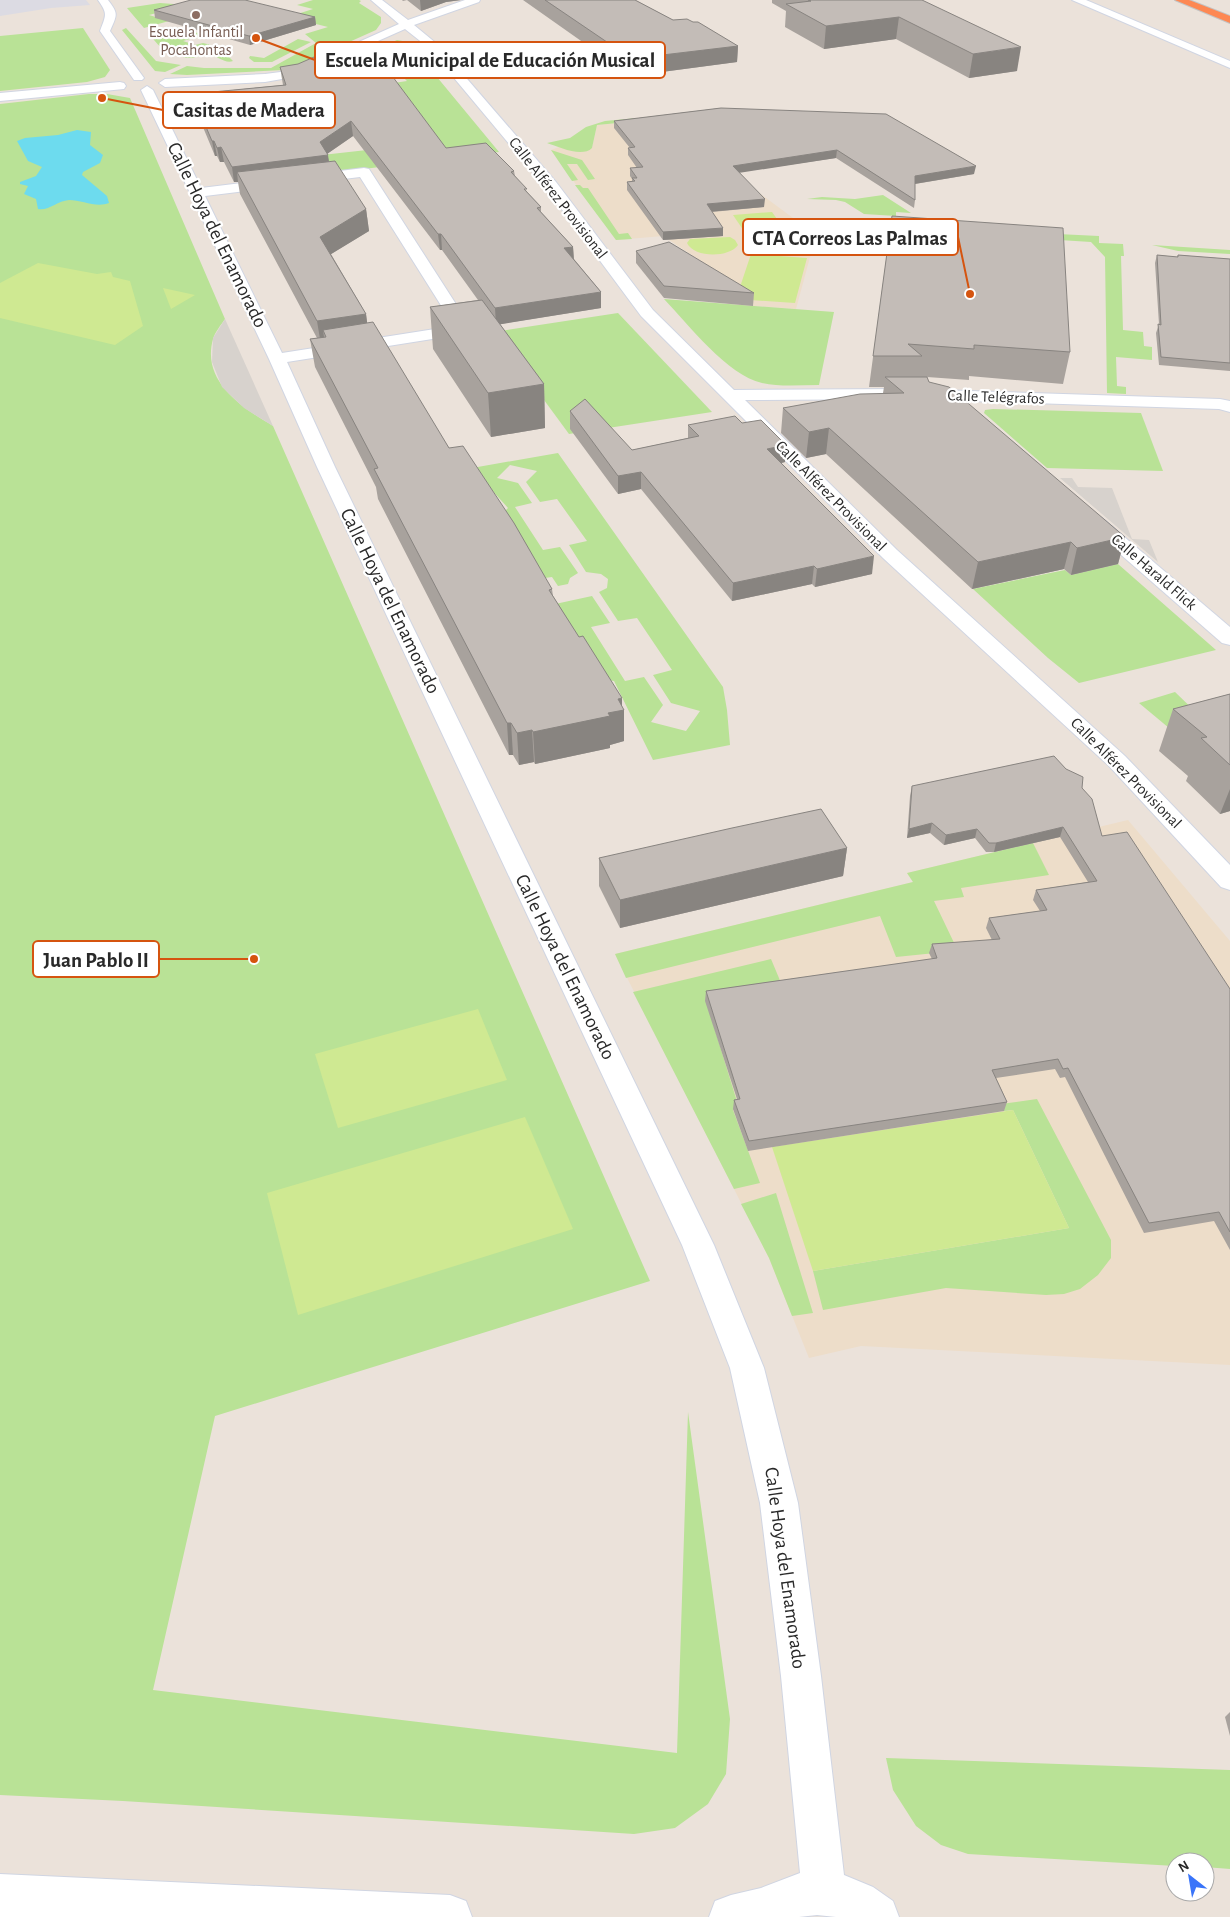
<svg xmlns="http://www.w3.org/2000/svg" width="1230" height="1917" viewBox="0 0 1230 1917" font-family="'Alegreya Sans',sans-serif">
<style>
.industrial{fill:#dcdbe3}
.education{fill:#edddc9}
.green{fill:#b9e296}
.pitch{fill:#cfe992}
.plaza{fill:#d7d2cd}
.water{fill:#6ddbee}
.lines{fill:none;stroke-linecap:round;stroke-linejoin:round}
.minor-casing{stroke:#d0d5e2;stroke-width:2}
.highway-casing{stroke:#c3c3c3;stroke-width:2}
.minor{fill:#fff;fill-rule:evenodd}
.highway{fill:#fd8853;fill-rule:evenodd}
.wall{fill:#a8a29d}
.shaded-wall{fill:#888480}
.building{fill:#c3bcb7;stroke:#888480}
.education-dot{fill:#8d6e63;stroke:#fff;stroke-width:2}
.labels{text-anchor:middle;dominant-baseline:central;stroke-width:4.5;stroke-linejoin:round;paint-order:stroke}
.far-education-label{font-size:16px;fill:#785e54;stroke:#fff}
.far-street-label{font-size:16px;fill:#292929;stroke:#fff}
.street-label{font-size:20px;fill:#292929;stroke:#fff}
.leader{fill:none;stroke:#d5540f;stroke-width:2}
.callout-dot{fill:#d5540f;stroke:#fff;stroke-width:2}
.callout{fill:#fff;stroke:#d5540f;stroke-width:2}
.callout-label{font-size:21px;text-anchor:middle;font-weight:bold;fill:#292929}
</style>
<rect width="100%" height="100%" fill="#ebe2da"/>
<polygon class="industrial" points="0,0 86,0 90,5 51,8 0,16"/>
<g class="education">
<polygon points="659,119 816,235 796,309 727,304 734,283 663,236 616,240 551,150 559,147 569,150 592,148 597,125"/>
<polygon points="1128,820 1230,941 1230,1365 861,1346 809,1358 769,1258 615,954 913,882 907,873"/>
</g>
<g class="green">
<polygon points="313,0 359,0 361,1 359,3 381,17 381,23 376,30 300,64 283,70 187,75 170,74 187,66 204,68 271,68 316,43 305,34 328,27 288,17 313,9 297,5"/>
<polygon points="160,3 187,5 149,15 169,21 144,28 127,8"/>
<polygon points="83,28 110,70 105,77 87,82 0,91 0,36"/>
<polygon points="126,28 156,61 181,65 165,72 155,71 122,30"/>
<path d="M208,32L210,33L183,41L195,45L203,43L211,45C184,52 170,63 151,36Z"/>
<polygon points="298,39 311,42 272,62 254,62 249,58 250,56 264,58"/>
<polygon points="397,40 408,42 499,152 324,174 313,156 439,142 394,83 407,81 400,74 388,75 371,52"/>
<path d="M216,50L224,52L233,61C225,64 218,56 210,55C200,54 194,60 183,57Z"/>
<path d="M89,94H107L130,98L225,319C221,325 215,332 213,339C201,382 243,408 273,426L650,1281L215,1416L153,1690L677,1753L688,1412L730,1719L726,1774L708,1804L675,1828L634,1834L123,1801L0,1795V104Z"/>
<path d="M637,118L659,119L597,125L592,148C582,158 559,147 547,143L570,138L586,127L605,121Z"/>
<polygon points="551,150 582,160 595,179 588,180 577,164 567,164 578,180 572,181"/>
<polygon points="575,185 580,185 583,188 588,188 619,234 628,233 632,239 616,240"/>
<polygon points="883,195 911,213 896,212 896,216 864,214 845,202 836,200 807,199 822,197 855,199"/>
<polygon points="843,224 1099,236 1099,243 1123,244 1124,256 1121,256 1123,330 1143,332 1144,346 1152,347 1152,360 1116,357 1117,386 1126,387 1126,394 1107,393 1105,257 1091,242 839,226"/>
<polygon points="1152,245 1230,250 1230,254 1178,251"/>
<path d="M664,299L834,312L819,385C800,385 780,387 762,383C727,375 689,325 664,299Z"/>
<polygon points="618,313 712,412 569,434 494,332"/>
<polygon points="993,409 1141,413 1163,471 1047,468 984,413 985,410"/>
<polygon points="558,453 723,687 727,710 730,745 653,760 614,681 607,680 546,606 592,596 610,623 591,627 625,681 644,677 663,705 651,722 686,731 700,711 671,703 653,675 672,670 637,618 618,621 599,592 607,588 608,579 601,574 586,572 569,545 587,541 557,499 540,502 526,482 537,471 510,465 497,478 518,483 532,503 515,507 543,550 560,547 578,573 570,578 568,584 558,586 552,577 531,580 505,511 508,508 472,468"/>
<polygon points="1118,564 1216,650 1079,683 1048,658 973,589 1065,570 1071,575"/>
<polygon points="1175,692 1230,745 1187,743 1139,703"/>
<polygon points="1033,843 1049,875 961,888 964,897 934,901 957,949 945,952 896,957 880,916 626,978 615,954 913,882 907,873"/>
<polygon points="771,959 784,990 706,1001 739,1108 733,1110 760,1183 734,1189 633,992"/>
<polygon points="1037,1099 1111,1240 1111,1258 1098,1275 1080,1289 1064,1294 1046,1295 946,1288 823,1310 813,1271 1069,1228 1013,1110 1004,1111 1001,1104"/>
<polygon points="776,1193 813,1313 792,1316 769,1258 741,1204"/>
<polygon points="886,1758 1230,1770 1230,1869 1205,1867 1205,1862 1175,1862 1175,1866 968,1854 941,1845 916,1826 893,1790"/>
</g>
<g class="pitch">
<polygon points="772,212 792,240 752,243 733,215"/>
<path d="M730,237L735,240L738,245C729,258 694,258 687,243L690,239Z"/>
<polygon points="751,254 807,258 795,303 736,299"/>
<polygon points="38,263 97,274 111,272 113,277 130,281 143,326 115,345 0,318 0,283"/>
<polygon points="163,288 195,295 171,309"/>
<polygon points="478,1009 507,1080 338,1128 315,1054"/>
<polygon points="1013,1110 1069,1228 813,1271 772,1147"/>
<polygon points="525,1117 573,1229 298,1315 267,1193"/>
</g>
<g class="plaza">
<polygon points="225,319 273,426 244,408 222,387 212,362 213,338"/>
<polygon points="1060,478 1072,478 1078,487 1112,488 1132,539 1149,540 1158,562"/>
</g>
<path class="water" d="M77,130L91,132L90,145L103,155L100,163L83,172L82,175L107,196L109,203C96,208 82,200 69,200C57,201 49,211 38,209L36,199L24,194L28,186L20,184V182L36,176L42,167L28,161L17,141L25,138L58,135Z"/>
<g class="lines">
<g class="minor-casing">
<g id="minor">
<path d="M98,0H108C119,14 117,15 110,31L144,78L142,80H134L100,31C106,15 108,14 98,0Z"/>
<polygon points="371,0 382,0 408,20 465,0 480,0 479,2 414,25 437,44 556,182 653,310 734,390 904,389 1220,399 1230,401 1230,412 1219,409 904,399 745,400 897,550 1125,756 1230,865 1230,890 1221,887 1109,766 883,558 641,316 546,188 429,48 405,29 299,76 265,82 165,87 159,83 165,79 265,74 296,70 399,24"/>
<polygon points="1072,0 1086,0 1230,61 1230,68"/>
<polygon points="120,82 124,83 126,86 124,89 0,101 0,93"/>
<path d="M147,86L153,90L201,188L364,168L369,169L472,329L470,332L464,334L287,362L335,467L714,1245L764,1368L798,1503L821,1676L844,1875L873,1887L893,1901L899,1917H836L817,1915L799,1917H709L715,1901L731,1895L761,1888L800,1873L781,1676L760,1503L730,1368L682,1245L317,467L269,359L141,90ZM360,177L454,326L282,353L205,196Z"/>
<polygon points="1095,516 1102,518 1230,627 1230,645 1222,643 1088,526 1085,522 1088,518"/>
<polygon points="0,1874 450,1895 466,1901 472,1917 0,1917"/>
</g>
</g>
<g class="highway-casing">
<polygon id="highway" points="1175,0 1189,0 1230,16 1230,23"/>
</g>
<use href="#minor" class="minor"/>
<use href="#highway" class="highway"/>
</g>
<g class="wall">
<polygon points="402,0 461,0 446,2 421,11 407,0 403,1"/>
<polygon points="523,0 635,0 673,20 738,46 737,62 654,73 650,71 628,74"/>
<polygon points="772,0 922,0 1017,71 969,78 896,39 824,49 785,27 786,11 772,3"/>
<polygon points="154,10 315,17 316,25 250,45 155,18"/>
<polygon points="280,67 446,148 514,171 515,176 528,193 541,207 541,212 573,247 574,259 601,292 601,308 500,324 544,384 545,428 491,437 433,349 430,307 478,300 442,250 440,250 353,136 327,154 329,161 366,209 369,231 331,254 366,314 367,323 449,448 552,589 553,596 622,706 624,741 610,745 610,748 535,764 534,762 519,765 513,755 509,755 378,499 376,487 315,367 310,339 317,338 240,194 238,182 234,182 224,162 220,162 217,156 215,156 195,108 192,94 283,85"/>
<polygon points="721,108 974,174 915,184 915,200 914,208 836,158 739,172 764,207 712,212 723,228 723,236 663,240 627,190 627,182 632,181 632,179 630,176 630,168 637,168 628,155 628,148 630,148 614,128 614,121"/>
<polygon points="892,216 1070,352 1063,384 969,376 969,380 927,377 929,382 1125,537 1118,564 1071,575 1064,569 972,589 826,454 806,458 781,433 783,408 883,393 884,387 869,387"/>
<polygon points="636,251 754,293 753,306 664,298 636,263"/>
<polygon points="1157,255 1177,257 1178,255 1230,259 1230,371 1159,365 1156,333 1159,324 1155,263"/>
<polygon points="570,411 632,450 688,438 688,425 785,462 781,463 872,574 815,587 812,584 732,601 641,489 618,494 570,429"/>
<polygon points="1230,694 1230,811 1220,814 1186,781 1188,776 1159,751 1173,709"/>
<polygon points="912,786 1082,788 1102,836 1230,989 1230,1250 1214,1221 1144,1233 1065,1077 1060,1078 1055,1069 996,1078 1007,1102 1004,1111 748,1151 733,1109 734,1100 737,1099 705,1001 706,991 932,959 929,953 932,944 992,940 986,928 989,918 1040,911 1033,900 1036,890 1088,882 1060,837 994,852 986,852 975,838 944,845 930,833 907,838 910,796"/>
<polygon points="847,848 843,876 620,928 599,886 599,858"/>
<polygon points="1230,1712 1230,1736 1225,1717"/>
</g>
<g class="shaded-wall">
<polygon points="420,0 461,0 446,2 421,11"/>
<polygon points="315,17 316,25 250,45 249,36"/>
<polygon points="899,17 896,39 824,49 826,26"/>
<polygon points="738,46 737,62 654,73 654,56"/>
<polygon points="1021,47 1017,71 969,78 973,54"/>
<polygon points="650,55 650,71 628,74 629,57"/>
<polygon points="351,121 353,136 324,156 328,155 330,170 237,172 238,182 234,182 232,167 320,142"/>
<polygon points="212,141 214,141 217,156 215,156"/>
<polygon points="221,147 224,162 220,162 217,148"/>
<polygon points="837,150 836,158 732,174 733,166"/>
<polygon points="976,166 974,174 914,184 915,176"/>
<polygon points="765,199 764,207 707,212 707,204"/>
<polygon points="366,209 369,231 323,259 320,237"/>
<polygon points="723,228 723,236 663,240 663,232"/>
<polygon points="438,234 441,234 442,250 440,250"/>
<polygon points="573,247 574,263 564,248"/>
<polygon points="601,292 601,308 496,325 495,308"/>
<polygon points="366,314 369,337 323,330 325,344 321,345 317,321"/>
<polygon points="544,384 545,428 491,437 488,393"/>
<polygon points="829,428 826,454 806,458 809,432"/>
<polygon points="786,445 785,462 766,467 767,449"/>
<polygon points="641,472 641,489 618,494 618,476"/>
<polygon points="1125,537 1118,564 1071,575 1077,548"/>
<polygon points="1071,542 1064,569 972,589 978,562"/>
<polygon points="874,556 872,574 815,587 817,569"/>
<polygon points="814,566 812,584 732,601 733,583"/>
<polygon points="622,698 622,710 624,710 624,741 610,745 610,748 535,764 533,732 608,713 618,699"/>
<polygon points="507,723 511,723 513,755 509,755"/>
<polygon points="532,730 534,762 519,765 517,733"/>
<polygon points="1230,789 1230,811 1220,814"/>
<polygon points="932,823 930,833 907,838 909,829"/>
<polygon points="1063,827 1060,837 994,852 996,843"/>
<polygon points="977,829 975,838 944,845 946,835"/>
<polygon points="847,848 843,876 620,928 620,900"/>
</g>
<g class="building">
<polygon points="191,0 245,0 315,17 249,36 154,10"/>
<polygon points="545,0 635,0 673,20 687,19 693,22 698,22 738,46 654,56 650,55 629,57"/>
<polygon points="808,0 922,0 1021,47 973,54 899,17 826,26 786,4 811,1"/>
<polygon points="372,49 446,148 486,143 514,171 511,172 527,189 524,189 541,207 537,208 573,247 564,248 601,292 495,308 441,234 438,234 351,121 320,142 328,155 232,167 221,147 217,148 214,141 212,141 192,94 286,85 280,67 298,64 321,54"/>
<polygon points="721,108 886,114 976,166 915,176 915,200 837,150 733,166 765,199 707,204 723,228 663,232 627,182 635,181 632,178 637,178 630,168 643,167 628,148 635,147 614,121"/>
<polygon points="335,161 366,209 320,237 366,314 317,321 237,172"/>
<polygon points="892,216 1063,228 1070,352 974,345 974,349 908,344 922,356 873,356"/>
<polygon points="669,242 754,293 664,286 636,251"/>
<polygon points="1157,255 1178,257 1178,255 1230,259 1230,363 1161,357 1158,324 1161,325"/>
<polygon points="482,300 544,384 488,393 430,307"/>
<polygon points="373,322 449,448 463,446 514,523 552,589 549,590 579,637 583,636 622,698 618,699 624,710 608,713 610,716 533,732 532,730 517,733 511,723 507,723 374,469 378,468 310,339 326,337 323,330"/>
<polygon points="885,377 927,377 929,382 949,387 1125,537 1077,548 1071,542 978,562 829,428 809,432 783,408 860,394 904,393"/>
<polygon points="585,399 632,450 699,436 688,425 735,416 742,423 761,420 786,445 767,449 874,556 817,569 814,566 733,583 641,472 618,476 570,411"/>
<polygon points="1230,694 1230,765 1201,738 1207,737 1173,709"/>
<polygon points="1054,756 1066,769 1083,777 1082,788 1092,799 1102,836 1127,832 1230,989 1230,1232 1219,1212 1149,1223 1068,1068 1063,1069 1058,1059 992,1070 1007,1102 749,1141 734,1100 740,1099 706,991 937,958 932,944 1000,939 989,918 1047,910 1036,890 1097,881 1063,827 996,843 989,843 977,829 946,835 932,823 909,829 912,786"/>
<polygon points="821,809 847,848 620,900 599,858 732,828"/>
</g>
<circle class="education-dot" cx="196" cy="15" r="5"/>
<g class="labels">
<g class="far-education-label">
<text x="196" y="32">Escuela Infantil<tspan x="196" dy="18">Pocahontas</tspan></text>
</g>
<g class="far-street-label">
<text transform="translate(558 198) rotate(52)">Calle Alférez Provisional</text>
<text transform="translate(996 397) rotate(2)">Calle Telégrafos</text>
<text transform="translate(831 496) rotate(45)">Calle Alférez Provisional</text>
<text transform="translate(1154 572) rotate(41)">Calle Harald Flick</text>
<text transform="translate(1126 773) rotate(45)">Calle Alférez Provisional</text>
</g>
<g class="street-label">
<text transform="translate(217 235) rotate(64)">Calle Hoya del Enamorado</text>
<text transform="translate(390 601) rotate(64)">Calle Hoya del Enamorado</text>
<text transform="translate(565 967) rotate(64)">Calle Hoya del Enamorado</text>
<text transform="translate(785 1568) rotate(82)">Calle Hoya del Enamorado</text>
</g>
</g>
<path class="leader" d="M256 38L315 60M102 98L163 110M970 294L958 237M254 959L159 959"/>
<g class="callout-dot">
<circle cx="256" cy="38" r="5"/>
<circle cx="102" cy="98" r="5"/>
<circle cx="970" cy="294" r="5"/>
<circle cx="254" cy="959" r="5"/>
</g>
<g class="callout">
<rect x="315" y="42" width="350" height="36" rx="5"/>
<rect x="163" y="92" width="172" height="36" rx="5"/>
<rect x="743" y="219" width="215" height="36" rx="5"/>
<rect x="33" y="941" width="126" height="36" rx="5"/>
</g>
<g class="callout-label">
<text x="490" y="67">Escuela Municipal de Educación Musical</text>
<text x="249" y="117">Casitas de Madera</text>
<text x="850" y="245">CTA Correos Las Palmas</text>
<text x="96" y="967">Juan Pablo II</text>
</g>
<g transform="translate(1190 1877) rotate(329)"><circle r="24" fill="#ffffff" stroke="#a9a9a9"/>
<path d="M0-4L9 19L0 12L-9 19Z" fill="#3974f9"/>
<text y="-8" font-size="14" font-weight="bold" text-anchor="middle" fill="#292929">N</text>
</g>
</svg>
